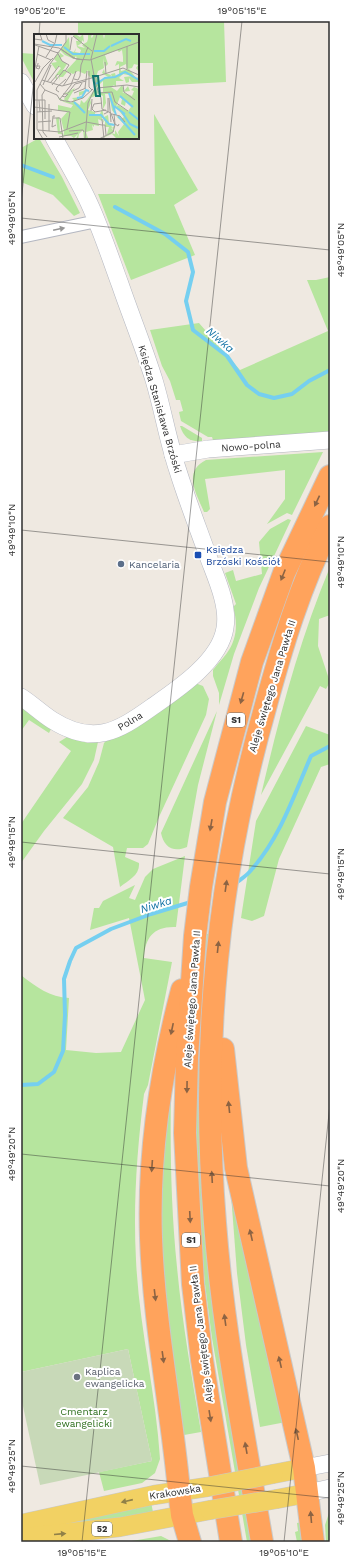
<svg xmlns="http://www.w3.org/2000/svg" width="351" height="1563" viewBox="0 0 351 1563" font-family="'Work Sans',sans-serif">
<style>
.green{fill:#b6e59e}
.cemetery{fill:#c8d9b8}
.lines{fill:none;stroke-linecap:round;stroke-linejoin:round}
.stream{stroke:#75cff0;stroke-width:4}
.street-casing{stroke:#b4b7c1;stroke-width:14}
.secondary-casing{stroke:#b4b7c1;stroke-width:18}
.primary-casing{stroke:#c9c9c9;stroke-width:20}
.highway-casing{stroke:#c9c9c9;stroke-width:24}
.street{stroke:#fff;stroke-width:12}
.secondary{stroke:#fff;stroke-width:17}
.primary{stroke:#f2d163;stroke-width:19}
.highway{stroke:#ffa35c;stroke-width:22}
.primary-bridge-casing{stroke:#c9c9c9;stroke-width:20;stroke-linecap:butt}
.primary-bridge{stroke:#f2d163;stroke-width:19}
.oneway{fill:#969696}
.oneway2{fill:#8c6343}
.oneway3{fill:#908048}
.ticks{fill:none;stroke:#2e2e2e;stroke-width:1;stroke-opacity:0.45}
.transit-dot{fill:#1a4fb4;stroke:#fff;stroke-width:1.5}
.service-dot{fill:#5c6f8a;stroke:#fff;stroke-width:1.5}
.worship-dot{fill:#6b7280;stroke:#fff;stroke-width:1.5}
.labels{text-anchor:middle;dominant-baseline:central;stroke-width:4;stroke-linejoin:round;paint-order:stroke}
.shield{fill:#fff;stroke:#6d6d6d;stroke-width:1}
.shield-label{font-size:9px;font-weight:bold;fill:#2e2e2e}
.street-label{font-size:10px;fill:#2e2e2e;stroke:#fff}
.transit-label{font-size:10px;fill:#164399;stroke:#fff;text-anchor:start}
.service-label{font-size:10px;fill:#4e5e75;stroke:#fff;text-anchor:start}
.worship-label{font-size:10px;fill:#5b616d;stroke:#fff;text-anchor:start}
.park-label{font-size:10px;fill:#2c6e1b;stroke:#fff}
.water-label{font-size:11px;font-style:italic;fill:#0d6fa3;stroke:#fff}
.inset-river{fill:none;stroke:#75cff0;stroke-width:2}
.inset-road{fill:none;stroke:#a29e99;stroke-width:1}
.view{fill:#0f766e;fill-opacity:0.15;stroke:#0f766e;stroke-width:2}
.inset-edge{fill:none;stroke:#2e2e2e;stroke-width:2}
.neatline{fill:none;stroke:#2e2e2e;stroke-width:1.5}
.ticks-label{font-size:10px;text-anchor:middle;fill:#2e2e2e}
</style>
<rect width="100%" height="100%" fill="#efe9e1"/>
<g class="green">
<polygon points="78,21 224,21 226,82 153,86 153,63 138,63 138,35 78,35"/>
<polygon points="21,53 35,54 35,77 33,80 21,57"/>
<polygon points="154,114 198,190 174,205 195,255 131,280 98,194 155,194"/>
<polygon points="39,138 62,177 80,213 74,216 53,195 21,182 21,148"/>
<polygon points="330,277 330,433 213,440 212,437 208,437 181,421 179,412 183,411 180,400 176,400 170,381 162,366 150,330 199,323 240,370 328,331 307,280 316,280"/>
<path d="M180,426H182L202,438V441C190,442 184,438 180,426Z"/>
<path d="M323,452L292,515L287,513L267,524L285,499V470L205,479L210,509L207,512H204C197,495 182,472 206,460Z"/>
<path d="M288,519L291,520L259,588L234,654L219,705V693L213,676V670C217,664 223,659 227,653C237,639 238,623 233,607L236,604L225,573L233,570L236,581L262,574L259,542L270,529Z"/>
<path d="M330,567V615L319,619L318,646L330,682L326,689L320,686L261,795C279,718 299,641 330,567Z"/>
<path d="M195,683L203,686L209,699L206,715L159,817L148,844L143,848H127L125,857L139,863C140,875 129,880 120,887L113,847L63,818L88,787L99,762L104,743L106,741Z"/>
<polygon points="21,706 48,725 51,729 49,733 29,720 21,731"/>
<path d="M217,711L198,785L187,847C173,853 164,847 161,833Z"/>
<polygon points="306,726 330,735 330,764 321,767 279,859 264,916 252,921 241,918 256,821"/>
<polygon points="67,737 88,743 98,742 94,760 82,784 44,831 21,863 21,824 71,751 59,742"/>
<path d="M185,856L176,927C154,926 145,937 144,958L172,962L148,1085L144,1094C137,1149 133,1205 136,1260C139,1327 156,1393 160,1459L155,1473L142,1483L104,1491L99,1472L152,1461L128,1349L21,1372V975C36,987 50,997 69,998L66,1050L96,1053L121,1052L145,1000L129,918L90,930L94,908H99L103,901L135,885L129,898L135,900L145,877L153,869Z"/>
<polygon points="205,934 210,934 203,1033 254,1542 247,1542 212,1338 205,1284 199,1222 195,1112 197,1033"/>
<path d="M171,1091C170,1150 171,1208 177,1267C182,1322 192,1377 201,1432L184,1435C174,1364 160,1289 160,1218C161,1175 165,1133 171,1091Z"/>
<polygon points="229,1168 286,1422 260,1427 246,1345 237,1273"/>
<polygon points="151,1502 153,1512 126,1517 59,1524"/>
<polygon points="330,1510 330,1542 326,1542 325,1525"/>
<polygon points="302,1522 304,1542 297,1542 295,1532 298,1531 297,1523"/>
<polygon points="161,1536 173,1542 126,1542"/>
</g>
<polygon class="cemetery" points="128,1349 152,1461 40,1485 21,1397 21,1372"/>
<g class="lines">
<g class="stream">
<polyline points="21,165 53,177"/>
<polyline points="115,207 165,234 188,252 193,272 186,301 193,330 227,356 247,385 259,394 274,398 292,394 309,381 330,370"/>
<path d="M236,883C241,879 248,875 252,869C280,838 295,793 311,756L330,746"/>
<polyline points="21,1085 38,1084 54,1072 63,1051 65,1015 64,979 70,961 76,948 111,929 151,914 191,902"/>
</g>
<g class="street-casing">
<polyline id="street" points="21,237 97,221"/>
</g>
<g class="secondary-casing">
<g id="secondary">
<polyline points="21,82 35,106"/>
<polyline points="173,455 208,449 330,440"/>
<path d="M21,697C32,704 41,713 52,720C93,746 117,732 152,707C178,689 220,661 225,628C229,605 216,578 208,556C198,528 187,500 178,471C168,441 163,410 154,380C144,348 131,316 120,284C110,257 101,229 89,203C79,181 66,160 54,138"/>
<polyline points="304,1468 330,1463"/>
<polyline points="308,1493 330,1488"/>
</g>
</g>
<g class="primary-casing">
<g id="primary">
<polyline points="273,1474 304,1468"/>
<polyline points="277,1499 308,1493"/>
<polyline points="21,1524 154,1495 207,1487"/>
<polyline points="21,1538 120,1527 210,1510"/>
</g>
</g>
<g class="highway-casing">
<g id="highway">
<path d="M182,990C161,1070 148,1155 151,1238C154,1323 171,1406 179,1490L182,1515L190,1542"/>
<polyline points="223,1049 236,1168 304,1468 313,1542"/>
<polyline points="231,1542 202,1360 193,1284 185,1133 187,1058 195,936 201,887 215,802 252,662 284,573 330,476"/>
<path d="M262,1542C244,1436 223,1330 215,1223C201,1051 217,878 264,712C281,649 300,585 330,526"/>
</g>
</g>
<use href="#street" class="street"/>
<use href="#secondary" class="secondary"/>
<use href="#primary" class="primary"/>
<use href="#highway" class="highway"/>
<g class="primary-bridge-casing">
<g id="primary-bridge">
<polyline points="207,1487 273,1474"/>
<polyline points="210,1510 277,1499"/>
</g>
</g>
<use href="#primary-bridge" class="primary-bridge"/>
</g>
<defs><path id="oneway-solid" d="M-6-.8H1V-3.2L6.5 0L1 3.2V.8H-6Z"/></defs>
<use class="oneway" href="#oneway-solid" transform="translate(59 229) rotate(-12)"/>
<g class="oneway2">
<use href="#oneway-solid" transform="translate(317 501) rotate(115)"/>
<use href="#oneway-solid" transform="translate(283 575) rotate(112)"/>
<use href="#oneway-solid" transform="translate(242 698) rotate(106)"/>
<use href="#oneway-solid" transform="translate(211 825) rotate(100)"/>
<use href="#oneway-solid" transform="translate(226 886) rotate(-82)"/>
<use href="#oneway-solid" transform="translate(218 947) rotate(-84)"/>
<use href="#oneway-solid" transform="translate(172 1029) rotate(102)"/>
<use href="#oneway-solid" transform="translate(187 1087) rotate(91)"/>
<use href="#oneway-solid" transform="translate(229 1107) rotate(-96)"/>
<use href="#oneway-solid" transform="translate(152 1166) rotate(94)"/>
<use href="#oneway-solid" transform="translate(212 1177) rotate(-93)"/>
<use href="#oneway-solid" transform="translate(190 1217) rotate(87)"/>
<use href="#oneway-solid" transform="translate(251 1235) rotate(-103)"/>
<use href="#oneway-solid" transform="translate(155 1295) rotate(83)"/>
<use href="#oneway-solid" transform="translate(225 1320) rotate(-98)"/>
<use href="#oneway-solid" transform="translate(163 1357) rotate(82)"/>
<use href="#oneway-solid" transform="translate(280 1362) rotate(-103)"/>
<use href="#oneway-solid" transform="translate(210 1416) rotate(81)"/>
<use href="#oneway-solid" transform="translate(297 1434) rotate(-103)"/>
<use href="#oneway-solid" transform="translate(246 1448) rotate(-100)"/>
<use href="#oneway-solid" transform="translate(311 1517) rotate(-95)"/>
</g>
<g class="oneway3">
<use href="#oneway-solid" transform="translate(127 1501) rotate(167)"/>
<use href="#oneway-solid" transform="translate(60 1534) rotate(-5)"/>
</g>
<path class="ticks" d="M39,35L40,21M21,203L35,69M21,218L330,250M21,530L330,562M21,842L330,874M21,1154L330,1186M21,1466L330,1498M82,1542L242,21M284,1542L330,1104"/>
<rect class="transit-dot" x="194" y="551" width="8" height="8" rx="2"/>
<circle class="service-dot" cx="121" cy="564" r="4"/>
<circle class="worship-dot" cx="77" cy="1377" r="4"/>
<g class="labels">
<g class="shield">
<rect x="227" y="713" width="18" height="14" rx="3"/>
<rect x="182" y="1233" width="18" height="14" rx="3"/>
<rect x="92" y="1522" width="20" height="14" rx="3"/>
</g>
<g class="shield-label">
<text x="236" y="720">S1</text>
<text x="191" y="1240">S1</text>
<text x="102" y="1529">52</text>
</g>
<g class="street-label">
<text transform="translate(160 409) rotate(74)">Księdza Stanisława Brzóski</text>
<text transform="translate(251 446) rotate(-4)">Nowo-polna</text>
<text transform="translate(272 686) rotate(-73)">Aleje świętego Jana Pawła II</text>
<text transform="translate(130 721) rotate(-31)">Polna</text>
<text transform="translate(192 999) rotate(-86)">Aleje świętego Jana Pawła II</text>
<text transform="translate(201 1334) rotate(-97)">Aleje świętego Jana Pawła II</text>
<text transform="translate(175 1492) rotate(-9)">Krakowska</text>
</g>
<g class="transit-label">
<text x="206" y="549">Księdza<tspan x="206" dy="12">Brzóski Kościół</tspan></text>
</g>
<g class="service-label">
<text x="129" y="564">Kancelaria</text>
</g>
<g class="worship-label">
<text x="85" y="1371">Kaplica<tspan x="85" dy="12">ewangelicka</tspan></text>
</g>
<g class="park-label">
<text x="84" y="1411">Cmentarz<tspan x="84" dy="12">ewangelicki</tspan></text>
</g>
<g class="water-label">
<text transform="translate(220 340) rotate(41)">Niwka</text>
<text transform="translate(156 905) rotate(-18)">Niwka</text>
</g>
</g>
<g transform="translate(34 34)">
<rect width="105" height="105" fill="#efe9e1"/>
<path d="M41,0L46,3L49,0L50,8L48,6V9L43,12L51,14L48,11L53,8L54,5H51H54V0H58L57,3L58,4L60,0H69L70,5L71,0H105V38L102,34L104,31L100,30L98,34L93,35L92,30L86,33L87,37L95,35L102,44L105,43V48H98L95,44V48L92,49L90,43L99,42L89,40L85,44L90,47H82V53L80,51L77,53L83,57L88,51L90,57L94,52L96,57L88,58L98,62L100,57L97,56L100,53L105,55V105H83L78,100L66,105L75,100H73L75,93H71V86L69,89L70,83L68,82V87L64,85L65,92L60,91V93L58,91L59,96L52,98L54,104L50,105L49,96L45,100L44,105H42L44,100L40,104L37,102V105V102H30V97L27,99H29L30,102L28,103V100H24L22,84L25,83L26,98L30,97L27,85L34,77H24V71L37,74L39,71L30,68L26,66L24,63L32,68L30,65L34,60H30L41,54L34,66L37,69L40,66L38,64L48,63L49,60L45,62V58L53,56L49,63L40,67L46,71L47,66L50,69L53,66L62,53L61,42L57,44L54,41V36L51,40L44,37L39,40L32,37L43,25L42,22L40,25L31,21L26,16L35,3L36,17L40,18L42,14L41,18L46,19L47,16L43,13L42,7H45L39,2ZM83,16L85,18L88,16L89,23V28L83,27L81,32L85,30V41L82,43L81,39L77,40L78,43L76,44L77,41L71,39L70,35L68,39L74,43L65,48L62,43L64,37L70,34L69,24L71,33L74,30L71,21ZM69,47V58L63,59L69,62V75L72,69L71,60H75L78,76L80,79L82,73L90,83L86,86L85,83L82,82L90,90L84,98L85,102L81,96V100L77,99L80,98V97L77,94L80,95V92L78,94L77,90H80L75,89L74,81L70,83L68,75L66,80H61V78L54,76L57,69L56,64L61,62L64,58L62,54ZM86,63L88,65L87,70L91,72L92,67L97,73L94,77L84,71L82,73ZM25,18L30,22L26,24L28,27L33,30L29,36L33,38L29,43H26V47L25,41H22L23,44V45H22L21,42L27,34L24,32L22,36L17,29L23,28L20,25L24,19L26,22Z" fill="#b6e59e" fill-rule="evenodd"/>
<path class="inset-river" d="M8,7L16,11H28M77,12L92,5L97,7M30,13L39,20H56M60,17H70L76,12M62,50L71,44L81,43L91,38L105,46M75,59L82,81M86,62L99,73M43,64L48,63L52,56L55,57M40,68L51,79M80,72L91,80M88,78L96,90L104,94M95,78L105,86M55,81H67L75,90L81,91M84,82L101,101"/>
<path class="inset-road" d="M12,0L14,6L20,9M39,2L58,17M0,5L8,6L6,0M0,10L25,14L42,25L56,26L105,8M1,11L24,19M27,15L39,24L49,26M36,16L38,3M23,18L28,27L35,31L31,37M3,20L17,26M12,23L21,9L23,0M71,28L72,40M1,32H6L5,35L2,34L3,33V32L4,30V29M93,35V12M55,37V53L58,56M0,39L5,12M64,42L89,34L105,41M40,45L44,46L46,42L47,31L54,13M8,46L28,52L65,42M1,48L9,34L19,24M13,48L25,32M16,49L24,40M6,50L11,56L23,61L26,66L37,68L49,64L59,55M9,51L17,31M18,51L30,36M89,51L90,58L101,66M29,52L37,40L30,36M51,54L53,37M11,56L8,61L9,98L13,103M39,57L45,54L48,49M25,58L22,56L23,53L32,45M34,59L41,50L52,47M40,59L52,54M65,59L78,58L81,68L94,77M28,62L31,63L34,60H29M75,64L77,88M26,65L37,51L42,37M0,66H11V85M5,66L6,78M68,69L60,70L58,75L61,78L72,76M0,73L36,78L33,95M57,77L58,65M3,78L18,77M70,80L74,78V64M78,80L86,82L91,88M80,80L81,90L84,92L85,90M21,82H19L18,93L22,91M19,84H26L29,105M68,85L70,105M4,88L17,87M68,91H71L72,101M4,96L26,98L52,88L68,91M15,97V70M35,97L49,96L50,98M25,103L44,99M9,105L3,95V56L16,30L32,8V0M27,105H44M51,105L54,69L62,52L57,25L63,0M65,105L79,98L81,91L77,79L68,75L67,64L63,54L93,51L105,53"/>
<path class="view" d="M59,42H64L66,62H62Z"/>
<rect width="105" height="105" class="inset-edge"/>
</g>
<rect width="351" height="1563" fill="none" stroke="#ffffff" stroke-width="44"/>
<rect x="22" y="22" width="307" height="1519" class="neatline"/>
<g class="ticks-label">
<text x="40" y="14">19°05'20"E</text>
<text x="242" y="14">19°05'15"E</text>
<text transform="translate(11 218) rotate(-90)" y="4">49°49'05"N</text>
<text transform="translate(340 250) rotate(-90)" y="4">49°49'05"N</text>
<text transform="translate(11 530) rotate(-90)" y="4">49°49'10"N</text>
<text transform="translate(340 562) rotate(-90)" y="4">49°49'10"N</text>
<text transform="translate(11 842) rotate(-90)" y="4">49°49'15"N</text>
<text transform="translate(340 874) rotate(-90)" y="4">49°49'15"N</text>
<text transform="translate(11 1154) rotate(-90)" y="4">49°49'20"N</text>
<text transform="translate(340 1186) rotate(-90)" y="4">49°49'20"N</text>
<text transform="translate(11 1466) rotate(-90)" y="4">49°49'25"N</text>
<text transform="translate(340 1498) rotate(-90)" y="4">49°49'25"N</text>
<text x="82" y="1556">19°05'15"E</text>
<text x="284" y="1556">19°05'10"E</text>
</g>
</svg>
